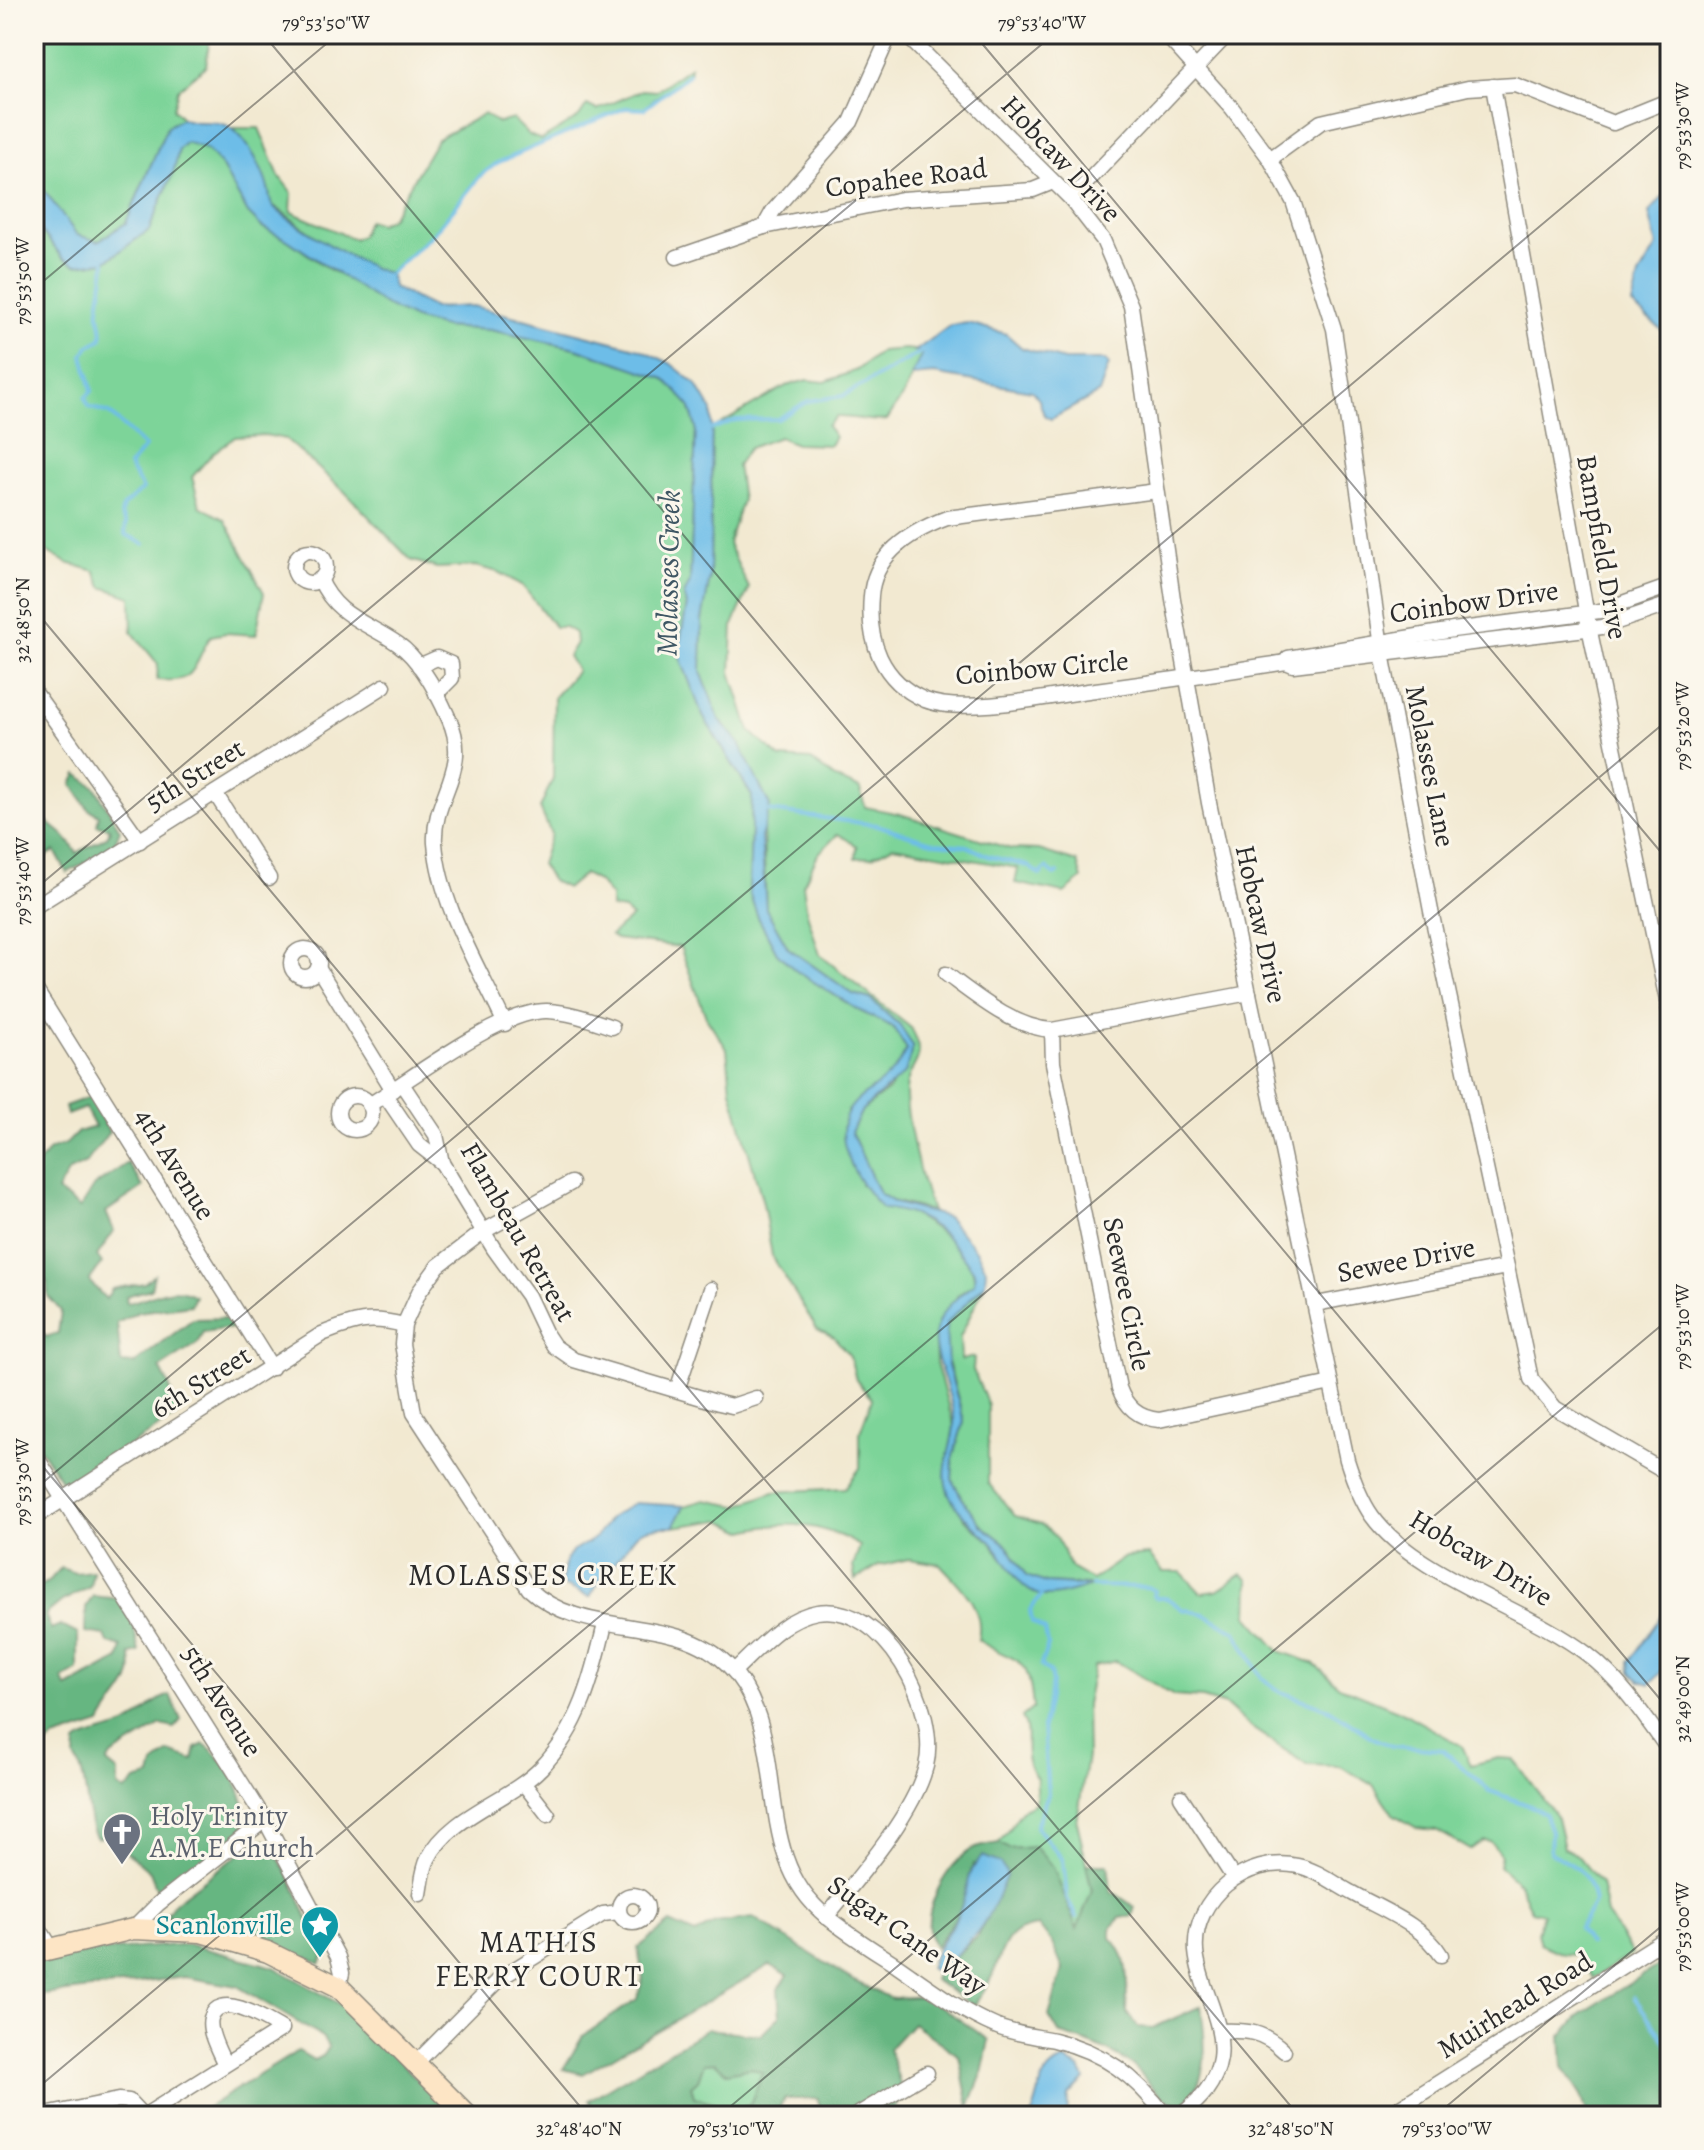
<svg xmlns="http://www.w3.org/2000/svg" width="1704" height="2150" viewBox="0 0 1704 2150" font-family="Alegreya,serif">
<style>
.green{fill:#7dd499;stroke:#548062;stroke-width:2}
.forest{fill:#66b681;stroke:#487056;stroke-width:2;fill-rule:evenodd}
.water{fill:#6dbde8;stroke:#4c748a;stroke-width:2}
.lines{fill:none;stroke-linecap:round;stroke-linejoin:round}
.stream{stroke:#6dbde8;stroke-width:4}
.minor-casing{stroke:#8e8a7e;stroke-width:17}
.secondary-casing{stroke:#8e8a7e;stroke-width:23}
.minor{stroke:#fff;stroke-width:14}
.secondary{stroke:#fde5c5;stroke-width:20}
.ticks{fill:none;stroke:#2b2b2b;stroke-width:2;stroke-opacity:0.45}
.labels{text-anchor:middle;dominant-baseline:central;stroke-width:6;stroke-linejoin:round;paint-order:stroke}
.street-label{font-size:28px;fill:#2b2b2b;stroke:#fbf7ec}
.worship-label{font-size:28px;fill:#5b616d;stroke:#fbf7ec;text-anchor:start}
.culture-label{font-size:28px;fill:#0d838f;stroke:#fbf7ec;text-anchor:end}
.water-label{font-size:30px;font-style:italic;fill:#3f5764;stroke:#fbf7ec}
.neighbourhood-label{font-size:30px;letter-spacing:2px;fill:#2b2b2b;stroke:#fbf7ec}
.neatline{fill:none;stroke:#2b2b2b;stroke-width:3}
.ticks-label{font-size:20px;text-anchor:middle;fill:#2b2b2b}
</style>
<rect width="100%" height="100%" fill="#fbf7ec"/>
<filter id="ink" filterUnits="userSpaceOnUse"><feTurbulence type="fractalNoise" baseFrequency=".0125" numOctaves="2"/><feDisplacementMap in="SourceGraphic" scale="16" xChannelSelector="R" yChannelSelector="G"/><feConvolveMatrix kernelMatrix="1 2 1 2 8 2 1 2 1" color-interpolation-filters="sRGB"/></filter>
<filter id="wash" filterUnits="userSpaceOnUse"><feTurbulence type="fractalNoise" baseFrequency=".006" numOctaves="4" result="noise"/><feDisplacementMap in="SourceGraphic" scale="32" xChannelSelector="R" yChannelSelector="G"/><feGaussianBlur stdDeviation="1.8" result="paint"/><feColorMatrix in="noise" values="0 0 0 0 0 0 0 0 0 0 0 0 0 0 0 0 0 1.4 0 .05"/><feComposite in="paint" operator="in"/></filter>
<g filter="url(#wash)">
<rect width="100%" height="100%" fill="#f2e9d1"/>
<g class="green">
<polygon points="34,34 210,34 206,66 178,89 173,109 182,118 167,127 126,223 98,241 77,235 34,177"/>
<path d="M690,67L689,74C675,87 656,94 644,109L625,108L497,163L481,175L433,234L390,273C347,268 306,227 271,204L268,188L230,128H259L279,176L292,193L291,212L354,239L361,236L368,220L379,224L391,218L437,139L484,114L498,123L513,119L529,135L541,140L579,117L587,105L597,110L642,90L656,91Z"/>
<path d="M186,142L206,149L221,165L248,213L262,227L286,239L330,270L444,327L490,330L575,348L666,379L689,405L696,428L690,583L684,595L687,605L678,652L703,716L752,796L749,892L758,917L777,953L795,970L860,1011L893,1027L907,1050L893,1076L860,1098L847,1112L861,1184C892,1205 979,1241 974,1284L958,1295L935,1338L936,1363L954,1426L947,1465L948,1491L965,1519L990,1541L1014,1574L1042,1596L1089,1585L1046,1583L1026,1576L1007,1545L981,1525L962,1498L952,1480L953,1456L964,1421L946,1354V1324L985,1284L960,1337L961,1360L974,1357L973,1370L988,1405V1483L1015,1516L1041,1524L1057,1538L1071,1568L1092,1580L1125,1557L1149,1555L1163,1572H1181L1201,1593L1217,1591L1242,1574L1249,1579L1248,1616L1279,1651L1313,1663L1339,1686L1400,1711L1462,1746L1471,1765L1499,1758L1513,1759L1557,1818L1564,1848L1577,1855L1601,1884L1607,1914L1632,1954L1593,1978L1578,1955L1563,1954L1540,1944L1537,1933L1543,1914L1531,1911L1519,1884L1499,1866L1501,1855L1491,1842L1484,1841L1471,1850L1436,1830L1417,1828L1393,1814L1373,1785L1340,1766L1307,1765L1249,1726L1226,1705L1203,1698L1174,1696L1116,1661L1094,1666L1086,1704L1087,1756L1077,1821L1092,1891L1077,1930L1035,1847L1008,1849L999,1843L1023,1809L1036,1803L1037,1779C1017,1752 1034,1739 1022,1717L1033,1708C1028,1650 1020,1667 978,1640C985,1607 961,1587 940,1564L909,1559L878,1566L855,1580L853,1566L860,1546C822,1523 787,1520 744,1531L721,1520L673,1527L684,1506L705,1500L737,1506L774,1492L845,1488L860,1468V1432L872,1399L856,1380L850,1356L834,1337L817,1329L772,1256L763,1203L731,1090L727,1049L706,1017L680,947L616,939L611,935L632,917L624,910L611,908V897L599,882L584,874L567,888L552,881L541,864L551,834L540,808L553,778L554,697L577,671L568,656L576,643L575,633L565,627H555L522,585L498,572L475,566L437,568L411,560L345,492L286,439L265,435L235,437L213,453L192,477L200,506L225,520L264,593L256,635L226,633L211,636C191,665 200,684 157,680L158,664L132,632L131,597L102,587L95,571L67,563L34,544V222L63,258L76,265L105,262L149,230L174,170L179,149Z"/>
<path d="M905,349L923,351L905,392L887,420C869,423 854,416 836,417L827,426L835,437L830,445L796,444L779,437L749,448L737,465L742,500L728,544L749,588L733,625L731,672L750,731L780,758L811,760L835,778L860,789L865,807L900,814L1011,849L1039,850L1077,862L1082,879L1064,893L1015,883L1018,868L893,846L872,857L856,858L857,846L838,834L818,854L803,885L807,913L820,955L911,1028C931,1062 907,1062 906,1091C905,1117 922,1186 932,1211L892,1201L879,1193L851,1132L862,1110L890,1089L913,1046L900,1026L871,999L853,994L788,948L766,909L763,828L749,765L739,743L719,719L701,672L702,620L710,577L712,429L786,386L807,380L825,382L857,370L881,351Z"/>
<polygon points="716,2062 727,2073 751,2068 764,2073 750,2104 737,2109 694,2097 691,2086 698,2080 704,2063"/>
</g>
<g class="forest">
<path d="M77,774L95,787L120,830L113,848L67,873L55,851L40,860L34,851V809C52,830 62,828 77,853L108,836L110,828L97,825L99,815L88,809L72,784Z"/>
<path d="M90,1097L109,1132L86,1163L69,1171L57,1191L80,1208L94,1186L128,1163L143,1187L106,1212L114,1231L97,1256L102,1263L89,1281L106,1299L112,1289L144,1283L154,1275L151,1289L126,1296L127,1303C151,1299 172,1281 195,1296L191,1305L138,1312L117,1323L121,1363L134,1364L193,1319L229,1318L232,1328L203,1332L198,1343L160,1368L169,1385L177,1415L73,1484L63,1483L34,1440V1324L46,1337L58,1333L61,1311L48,1296L47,1282L34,1268V1170L49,1150L66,1144L78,1132L95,1127L85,1108L67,1115L65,1106Z"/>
<path d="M61,1568L75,1573L93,1571L90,1587L62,1601L45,1615L51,1629L60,1625L78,1634V1670L63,1679L66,1688L119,1659L122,1647L108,1643L105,1635L85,1632L86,1607L93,1596L120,1599L131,1614L139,1652L130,1654C139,1685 113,1698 101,1724L54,1739L34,1756V1588L48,1582Z"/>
<path d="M170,1695L181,1720L174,1728L161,1725L111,1756L107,1763L118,1772V1787L125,1791L135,1781L151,1777L154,1764L169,1752L193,1760L196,1748L204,1744C230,1762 260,1810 236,1840C224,1854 183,1878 166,1890H157L150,1872L117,1844L122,1828L119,1823L109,1826L105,1836L97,1838C85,1823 89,1777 75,1758L76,1743C94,1731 116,1733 134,1720C147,1711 154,1700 170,1695Z"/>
<path d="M258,1840H265C293,1873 307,1918 324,1957L320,1964L308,1957L304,1961L177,1927L166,1915L175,1902Z"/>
<path d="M999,1843L1009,1849L1035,1847L1053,1867L1077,1929L1092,1891L1086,1864H1108L1111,1891L1135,1907L1132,1916L1120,1918L1111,1927V1938C1131,1957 1127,1986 1126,2011L1138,2027L1153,2028L1201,2006C1205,2038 1212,2080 1183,2104C1157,2103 1148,2076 1129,2063C1108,2049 1083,2040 1059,2033L1049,2016L1063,1969L1052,1943L1039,1926C1002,1929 1004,1952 991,1978C986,1988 979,1997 974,2006L934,1980L936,1972L976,1938L1000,1892L973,1864L961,1910L935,1948C916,1920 943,1869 969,1851C977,1846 989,1845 999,1843Z"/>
<path d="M754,1918L854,1981L892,1999L927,1997L989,2040L982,2074L969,2107L959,2056L913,2023L889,2049L903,2094L890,2116H820L818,2099H785L774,2116H598L589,2100L707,2029L761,2035L780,2016L778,1990L788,1975L770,1965L583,2074L563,2069L583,2036L637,1999L643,1978L638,1948L670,1923L695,1934L715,1923ZM715,2062L727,2073L751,2068L763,2073L750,2104L736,2109L694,2097L691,2086L698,2080L704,2063Z"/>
<polygon points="187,1944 274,1967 343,2006 455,2116 193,2116 298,2051 314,2060 324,2055 329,2047 322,2037 237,1986 185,1977 35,1996 34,1964 75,1953"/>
<polygon points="1670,1958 1670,2116 1588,2116 1581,2095 1563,2067 1561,2036 1581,2014"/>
</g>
<g class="water">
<path d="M182,118C199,127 217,116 234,130C250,144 262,168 268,188C270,194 269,201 273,206C287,221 369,271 390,273L393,287L434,308L473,306L640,349L670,363L696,384L712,411L710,577L702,620L701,672L719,719L739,743L770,806L761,837L766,909L788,948L853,994L870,999L900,1026L913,1046L905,1073L862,1110L851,1132L879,1193L895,1203L947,1217L976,1250L986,1269L985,1284L946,1324L948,1366L964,1421L953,1456L952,1480L962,1498L981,1525L1007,1545L1026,1576L1046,1583L1092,1586C1077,1590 1054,1599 1039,1595C1015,1588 1006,1557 990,1541C973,1524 947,1506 945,1478C944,1458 956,1438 954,1418C946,1357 905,1333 974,1284L975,1273C950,1238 929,1211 883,1209C857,1183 821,1128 861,1097C884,1080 892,1077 907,1049L893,1027L860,1011L795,970L777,953L758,917L749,892L752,796L703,716L678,652L687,605L684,595L690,582L696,428L689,405L665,379L576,348L490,330L444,327L414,319L385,305L286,239L262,227L248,213L221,165L206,149L186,142L179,149L174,170L149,230L105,262L76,265L63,258L34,222V177L77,235L98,241L126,223L167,127Z"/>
<polygon points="1670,189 1670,337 1632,305 1639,276 1657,246 1649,213"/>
<polygon points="969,323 1006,334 1022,348 1064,360 1105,360 1109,364 1099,393 1051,419 1044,415 1039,400 1032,391 934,374 911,376 923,352 915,351 951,325"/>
<path d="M634,1503L684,1506L673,1527C631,1526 639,1535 616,1561C602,1577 601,1578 590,1597L561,1584L566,1560L572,1552L596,1537L610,1518Z"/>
<path d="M1670,1603C1670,1632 1675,1664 1650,1684L1640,1681L1631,1672L1630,1661Z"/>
<path d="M983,1856L1000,1863L1007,1874C988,1924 976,1938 936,1972L929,1968C936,1945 953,1929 961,1907C968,1889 967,1869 983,1856Z"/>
<path d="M1064,2060L1080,2068L1085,2079L1069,2096L1067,2116H1031C1042,2094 1036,2070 1064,2060Z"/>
</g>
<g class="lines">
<g class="stream">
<path d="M105,262C104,278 101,292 99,307C97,319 104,327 101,339L88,347L83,355L92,391L85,398L89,407L109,413L145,447L129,466L143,489L123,506L121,515L126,524L125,534L144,544"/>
<polyline points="390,273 433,234 480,176 497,163 625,108 644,109 689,74"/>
<polyline points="712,429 736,420 778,419 808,401 843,396 923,351"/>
<polyline points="769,811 877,825 935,843 967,846 988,856 1028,866 1040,875 1046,868 1055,875 1058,873"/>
<path d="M1092,1586L1148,1587L1155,1591L1153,1595L1157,1598H1167L1182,1609L1204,1614L1236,1632L1262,1678L1281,1692L1329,1709L1373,1738L1392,1746L1443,1750L1490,1791L1536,1808L1545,1815L1551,1831L1550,1852C1576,1869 1588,1867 1594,1903L1579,1929L1589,1944"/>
<polyline points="1041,1596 1030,1610 1032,1622 1045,1630 1048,1645 1041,1665 1050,1672 1052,1683 1043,1726 1048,1794 1036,1827 1063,1860 1067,1898 1076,1917"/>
<polyline points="1634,1997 1670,2048"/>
</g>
</g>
</g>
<g filter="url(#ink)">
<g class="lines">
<g class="minor-casing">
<g id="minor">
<path d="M905,34L1071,199L1103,240L1131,306L1173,599L1209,803L1347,1460C1353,1479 1360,1499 1372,1516C1415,1576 1527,1608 1587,1654C1621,1680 1645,1717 1670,1752"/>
<polyline points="1165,34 1232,108 1270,159 1293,201 1334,329 1382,653 1431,911 1531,1379 1555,1408 1670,1475"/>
<polyline points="1493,86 1588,622 1670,1015"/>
<polyline points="1270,159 1321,122 1468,88 1515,85 1613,123 1670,100"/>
<polyline points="1071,199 1228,34"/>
<polyline points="764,227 902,199 1033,190 1053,182"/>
<polyline points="677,257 764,227 773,211 851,122 890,34"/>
<path d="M1157,491L947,518C912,531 874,554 871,596C867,640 881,681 925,700C962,715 1048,697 1088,691C1154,682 1220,673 1286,662L1293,665L1602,627L1670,604"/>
<circle cx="310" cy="567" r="16"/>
<path d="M320,579C335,616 368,623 398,644C421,660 438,694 449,719C472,770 432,796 435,843C440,906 479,967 505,1024"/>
<polyline points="1288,658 1453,630 1600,611 1670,586"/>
<polyline points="419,666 437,658 451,664 452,678 436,694"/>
<polyline points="34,691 140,841"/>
<polyline points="215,793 269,878"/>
<polyline points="34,907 384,686"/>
<circle cx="305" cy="963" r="14"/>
<polyline points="318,968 393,1090"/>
<path d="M946,974C976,996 1014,1028 1052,1030L1249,993"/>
<polyline points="34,987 272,1368"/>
<path d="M1052,1030L1053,1063L1119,1388C1126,1407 1138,1418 1159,1420L1331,1383"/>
<polyline points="402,1084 436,1135 442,1163 494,1249 528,1296 546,1334 554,1346 574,1360 719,1403 732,1406 756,1398"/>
<polyline points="385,1095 419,1145 442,1163"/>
<circle cx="355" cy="1113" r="17"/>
<path d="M369,1105C410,1080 500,1010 547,1011C570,1012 591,1020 612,1027"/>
<path d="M571,1183L484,1231L438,1266L419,1292L404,1325L402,1344L414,1413L529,1589C588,1644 684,1608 736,1674C793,1747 749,1855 827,1917C849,1935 874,1950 897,1965C929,1987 960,2011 995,2026C1013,2034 1035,2036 1054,2040C1104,2052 1135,2076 1166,2116"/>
<polyline points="1316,1304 1507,1267"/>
<polyline points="677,1390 711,1289"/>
<polyline points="34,1453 265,1820 338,1957 342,1973 339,1987"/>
<path d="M34,1518L322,1334C355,1321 369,1316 404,1325"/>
<path d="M734,1671C758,1649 783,1618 817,1612C884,1601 940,1709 926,1766C914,1814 858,1878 826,1917"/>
<polyline points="524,1784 548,1815"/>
<polyline points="1181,1797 1233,1877"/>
<path d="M420,1894C422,1883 423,1869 428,1859C450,1815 509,1801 541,1768C580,1728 593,1676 605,1624"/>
<circle cx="633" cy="1909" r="14"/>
<polyline points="34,1920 52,1949"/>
<polyline points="133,1929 158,1904 265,1820"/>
<path d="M1219,2031C1248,2030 1263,2031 1284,2051"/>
<polyline points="416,2063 499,1979 603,1914 619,1912"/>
<polyline points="34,2083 42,2116"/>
<polyline points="40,2116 119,2100 129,2101 143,2116"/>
<path d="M144,2116L282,2029C268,2021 219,1989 211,2018C207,2031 220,2053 225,2065"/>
<polyline points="855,2116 927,2073"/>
<path d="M1180,2116C1200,2100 1216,2084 1220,2058C1225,2021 1199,1987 1196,1951C1192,1898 1247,1855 1298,1866C1317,1870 1335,1884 1352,1893C1382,1910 1423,1925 1441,1955"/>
<polyline points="1386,2116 1670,1936"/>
</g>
</g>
<g class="secondary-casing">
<polyline id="secondary" points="34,1953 133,1929 201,1932 268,1952 339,1987 468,2116"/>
</g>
<use href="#minor" class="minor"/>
<use href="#secondary" class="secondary"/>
</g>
</g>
<path class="ticks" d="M263,34L1670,1711M974,34L1670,863M34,289L338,34M34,609L1299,2116M34,890L1054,34M34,1456L588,2116M34,1490L1670,117M34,2091L1670,718M719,2116L1670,1318M1435,2116L1670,1919"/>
<defs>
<g id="church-pin" transform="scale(2)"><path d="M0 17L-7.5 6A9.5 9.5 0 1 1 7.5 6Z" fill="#6b7280" stroke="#fbf7ec"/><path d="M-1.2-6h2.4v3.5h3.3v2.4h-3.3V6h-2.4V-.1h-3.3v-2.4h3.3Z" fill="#fff"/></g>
<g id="sight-pin" transform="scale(2)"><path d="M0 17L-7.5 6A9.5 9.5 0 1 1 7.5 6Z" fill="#0f9aa8" stroke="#fbf7ec"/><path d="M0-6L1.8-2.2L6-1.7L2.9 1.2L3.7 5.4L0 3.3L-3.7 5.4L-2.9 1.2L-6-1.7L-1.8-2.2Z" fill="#fff"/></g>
</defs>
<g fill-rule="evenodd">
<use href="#church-pin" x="122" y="1832"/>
<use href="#sight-pin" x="320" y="1925"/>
</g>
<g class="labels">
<g class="street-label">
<text transform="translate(1061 159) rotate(47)">Hobcaw Drive</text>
<text transform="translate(906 178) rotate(-7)">Copahee Road</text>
<text transform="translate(1602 547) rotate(80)">Bampfield Drive</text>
<text transform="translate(1474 602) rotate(-8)">Coinbow Drive</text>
<text transform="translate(1042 668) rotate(-5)">Coinbow Circle</text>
<text transform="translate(1430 766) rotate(79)">Molasses Lane</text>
<text transform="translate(195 775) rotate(-32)">5th Street</text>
<text transform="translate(1261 924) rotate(78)">Hobcaw Drive</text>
<text transform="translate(175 1164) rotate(58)">4th Avenue</text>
<text transform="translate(518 1232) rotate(60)">Flambeau Retreat</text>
<text transform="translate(1406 1260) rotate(-11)">Sewee Drive</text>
<text transform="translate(1127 1294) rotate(79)">Seewee Circle</text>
<text transform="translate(201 1382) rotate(-32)">6th Street</text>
<text transform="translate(1481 1558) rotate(31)">Hobcaw Drive</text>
<text transform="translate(222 1701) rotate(58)">5th Avenue</text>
<text transform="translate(907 1935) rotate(35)">Sugar Cane Way</text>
<text transform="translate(1515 2005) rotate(-32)">Muirhead Road</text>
</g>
<g class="worship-label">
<text x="150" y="1816">Holy Trinity<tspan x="150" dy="32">A.M.E Church</tspan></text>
</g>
<g class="culture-label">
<text x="292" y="1925">Scanlonville</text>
</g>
<g class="water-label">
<text transform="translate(668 573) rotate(-89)">Molasses Creek</text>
</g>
<g class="neighbourhood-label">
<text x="543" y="1575">MOLASSES CREEK</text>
<text x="539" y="1942">MATHIS<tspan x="539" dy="34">FERRY COURT</tspan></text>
</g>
</g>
<rect width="1704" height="2150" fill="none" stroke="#fbf7ec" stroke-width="88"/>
<rect x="44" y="44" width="1616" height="2062" class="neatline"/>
<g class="ticks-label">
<text x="326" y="29">79°53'50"W</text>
<text x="1042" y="29">79°53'40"W</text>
<text transform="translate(1682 126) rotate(-90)" y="7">79°53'30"W</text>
<text transform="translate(22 281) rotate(-90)" y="7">79°53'50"W</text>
<text transform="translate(22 620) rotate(-90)" y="7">32°48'50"N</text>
<text transform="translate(1682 726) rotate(-90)" y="7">79°53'20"W</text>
<text transform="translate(22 881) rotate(-90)" y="7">79°53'40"W</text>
<text transform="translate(1682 1327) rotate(-90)" y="7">79°53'10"W</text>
<text transform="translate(22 1482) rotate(-90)" y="7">79°53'30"W</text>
<text transform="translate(1682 1699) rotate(-90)" y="7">32°49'00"N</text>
<text transform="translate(1682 1927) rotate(-90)" y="7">79°53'00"W</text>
<text x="579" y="2135">32°48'40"N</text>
<text x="731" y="2135">79°53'10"W</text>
<text x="1291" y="2135">32°48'50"N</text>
<text x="1447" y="2135">79°53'00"W</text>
</g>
</svg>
